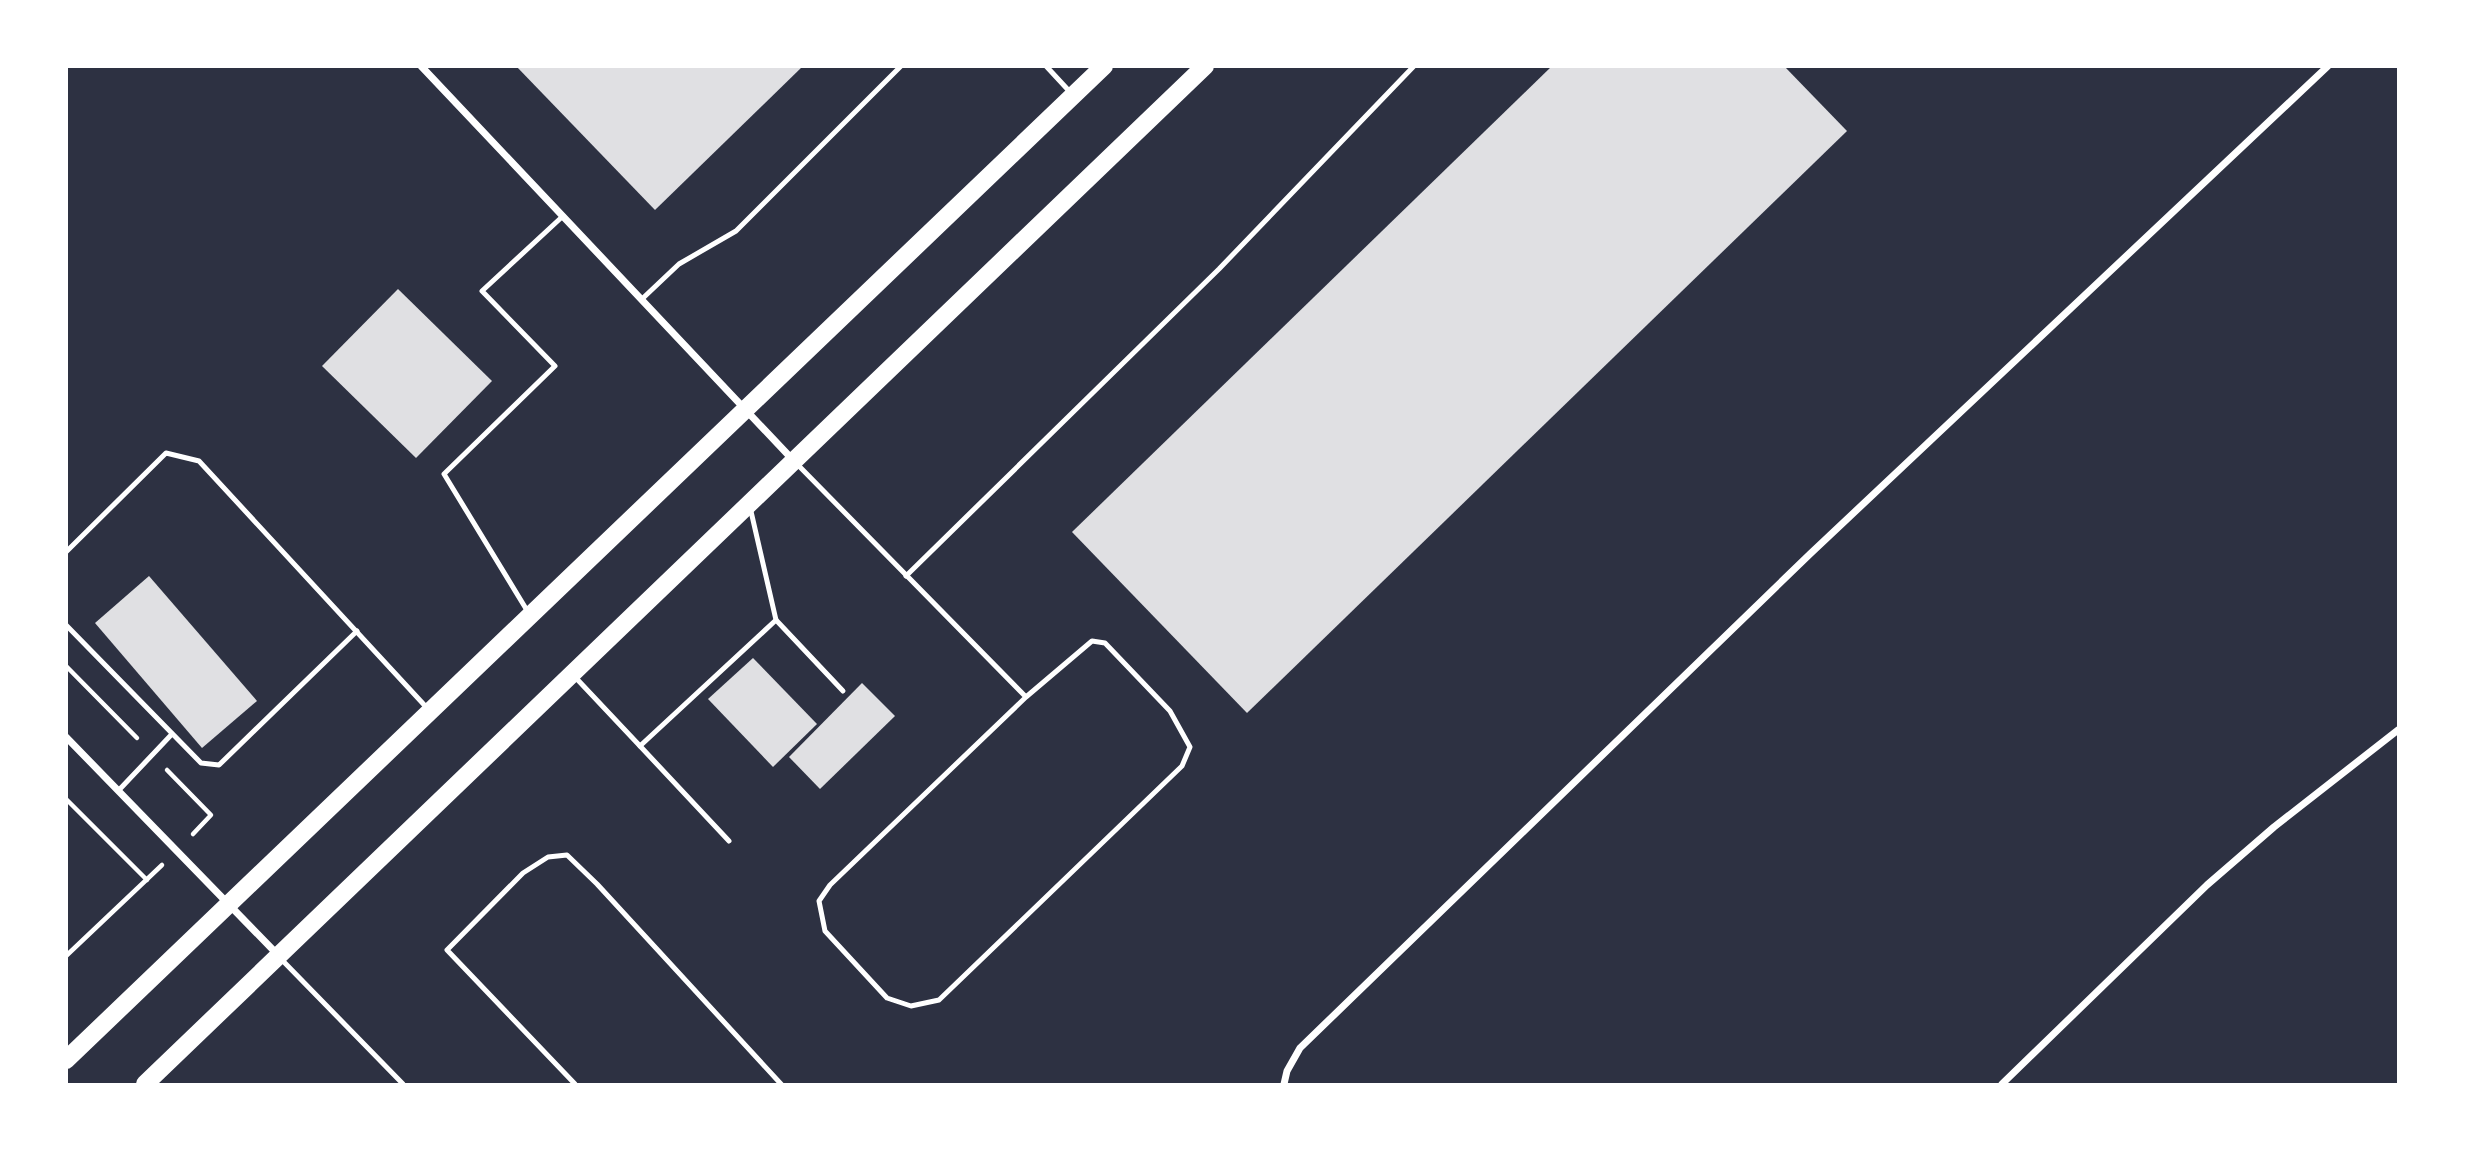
<svg xmlns="http://www.w3.org/2000/svg" width="2465" height="1151" viewBox="0 0 2465 1151" font-family="'PT Serif',serif">
<style>
.building{fill:#e0e0e3}
.lines{fill:none;stroke-linecap:round;stroke-linejoin:round}
.path{stroke:#fff;stroke-width:4.5}
.service{stroke:#fff;stroke-width:5}
.minor{stroke:#fff;stroke-width:7}
.primary{stroke:#fff;stroke-width:18}
</style>
<rect width="100%" height="100%" fill="#2d3142"/>
<g class="building">
<polygon points="516,66 803,66 655,210"/>
<polygon points="1552,66 1784,66 1847,131 1247,713 1072,532"/>
<polygon points="398,289 492,381 416,458 322,366"/>
<polygon points="149,576 257,701 202,748 95,623"/>
<polygon points="753,658 817,724 773,767 708,699"/>
<polygon points="862,683 895,716 820,789 789,757"/>
</g>
<g class="lines">
<g class="path">
<polyline points="66,666 137,738"/>
<polyline points="167,770 211,815 193,834"/>
<polyline points="66,799 147,880"/>
<polyline points="66,956 162,865"/>
</g>
<g class="service">
<polyline points="1046,66 1071,93"/>
<polyline points="642,299 679,264 736,231 901,66"/>
<polyline points="796,463 1026,697 830,885 819,901 825,931 887,998 911,1006 939,1000 1182,766 1190,747 1170,711 1105,643 1092,641 1026,697"/>
<polyline points="66,552 166,453 199,461 428,709"/>
<polyline points="906,576 1219,269 1414,66"/>
<polyline points="528,612 444,474 555,366 482,291 563,216"/>
<polyline points="776,620 843,691"/>
<polyline points="66,625 201,763 219,765 357,631"/>
<polyline points="575,677 640,746 776,620 750,507"/>
<polyline points="640,746 729,841"/>
<polyline points="119,790 172,734"/>
<polyline points="281,959 403,1084"/>
<polyline points="575,1084 447,950 523,873 548,857 567,855 597,884 781,1084"/>
</g>
<g class="minor">
<polyline points="421,66 793,460"/>
<polyline points="66,737 278,955"/>
<polyline points="1284,1084 1287,1071 1300,1048 1810,554 2328,66"/>
<polyline points="2002,1084 2207,885 2274,827 2398,730"/>
</g>
<g class="primary">
<polyline points="66,1060 1104,66"/>
<polyline points="145,1084 1205,66"/>
</g>
</g>
<rect width="2465" height="1151" fill="none" stroke="#ffffff" stroke-width="136"/>
</svg>
